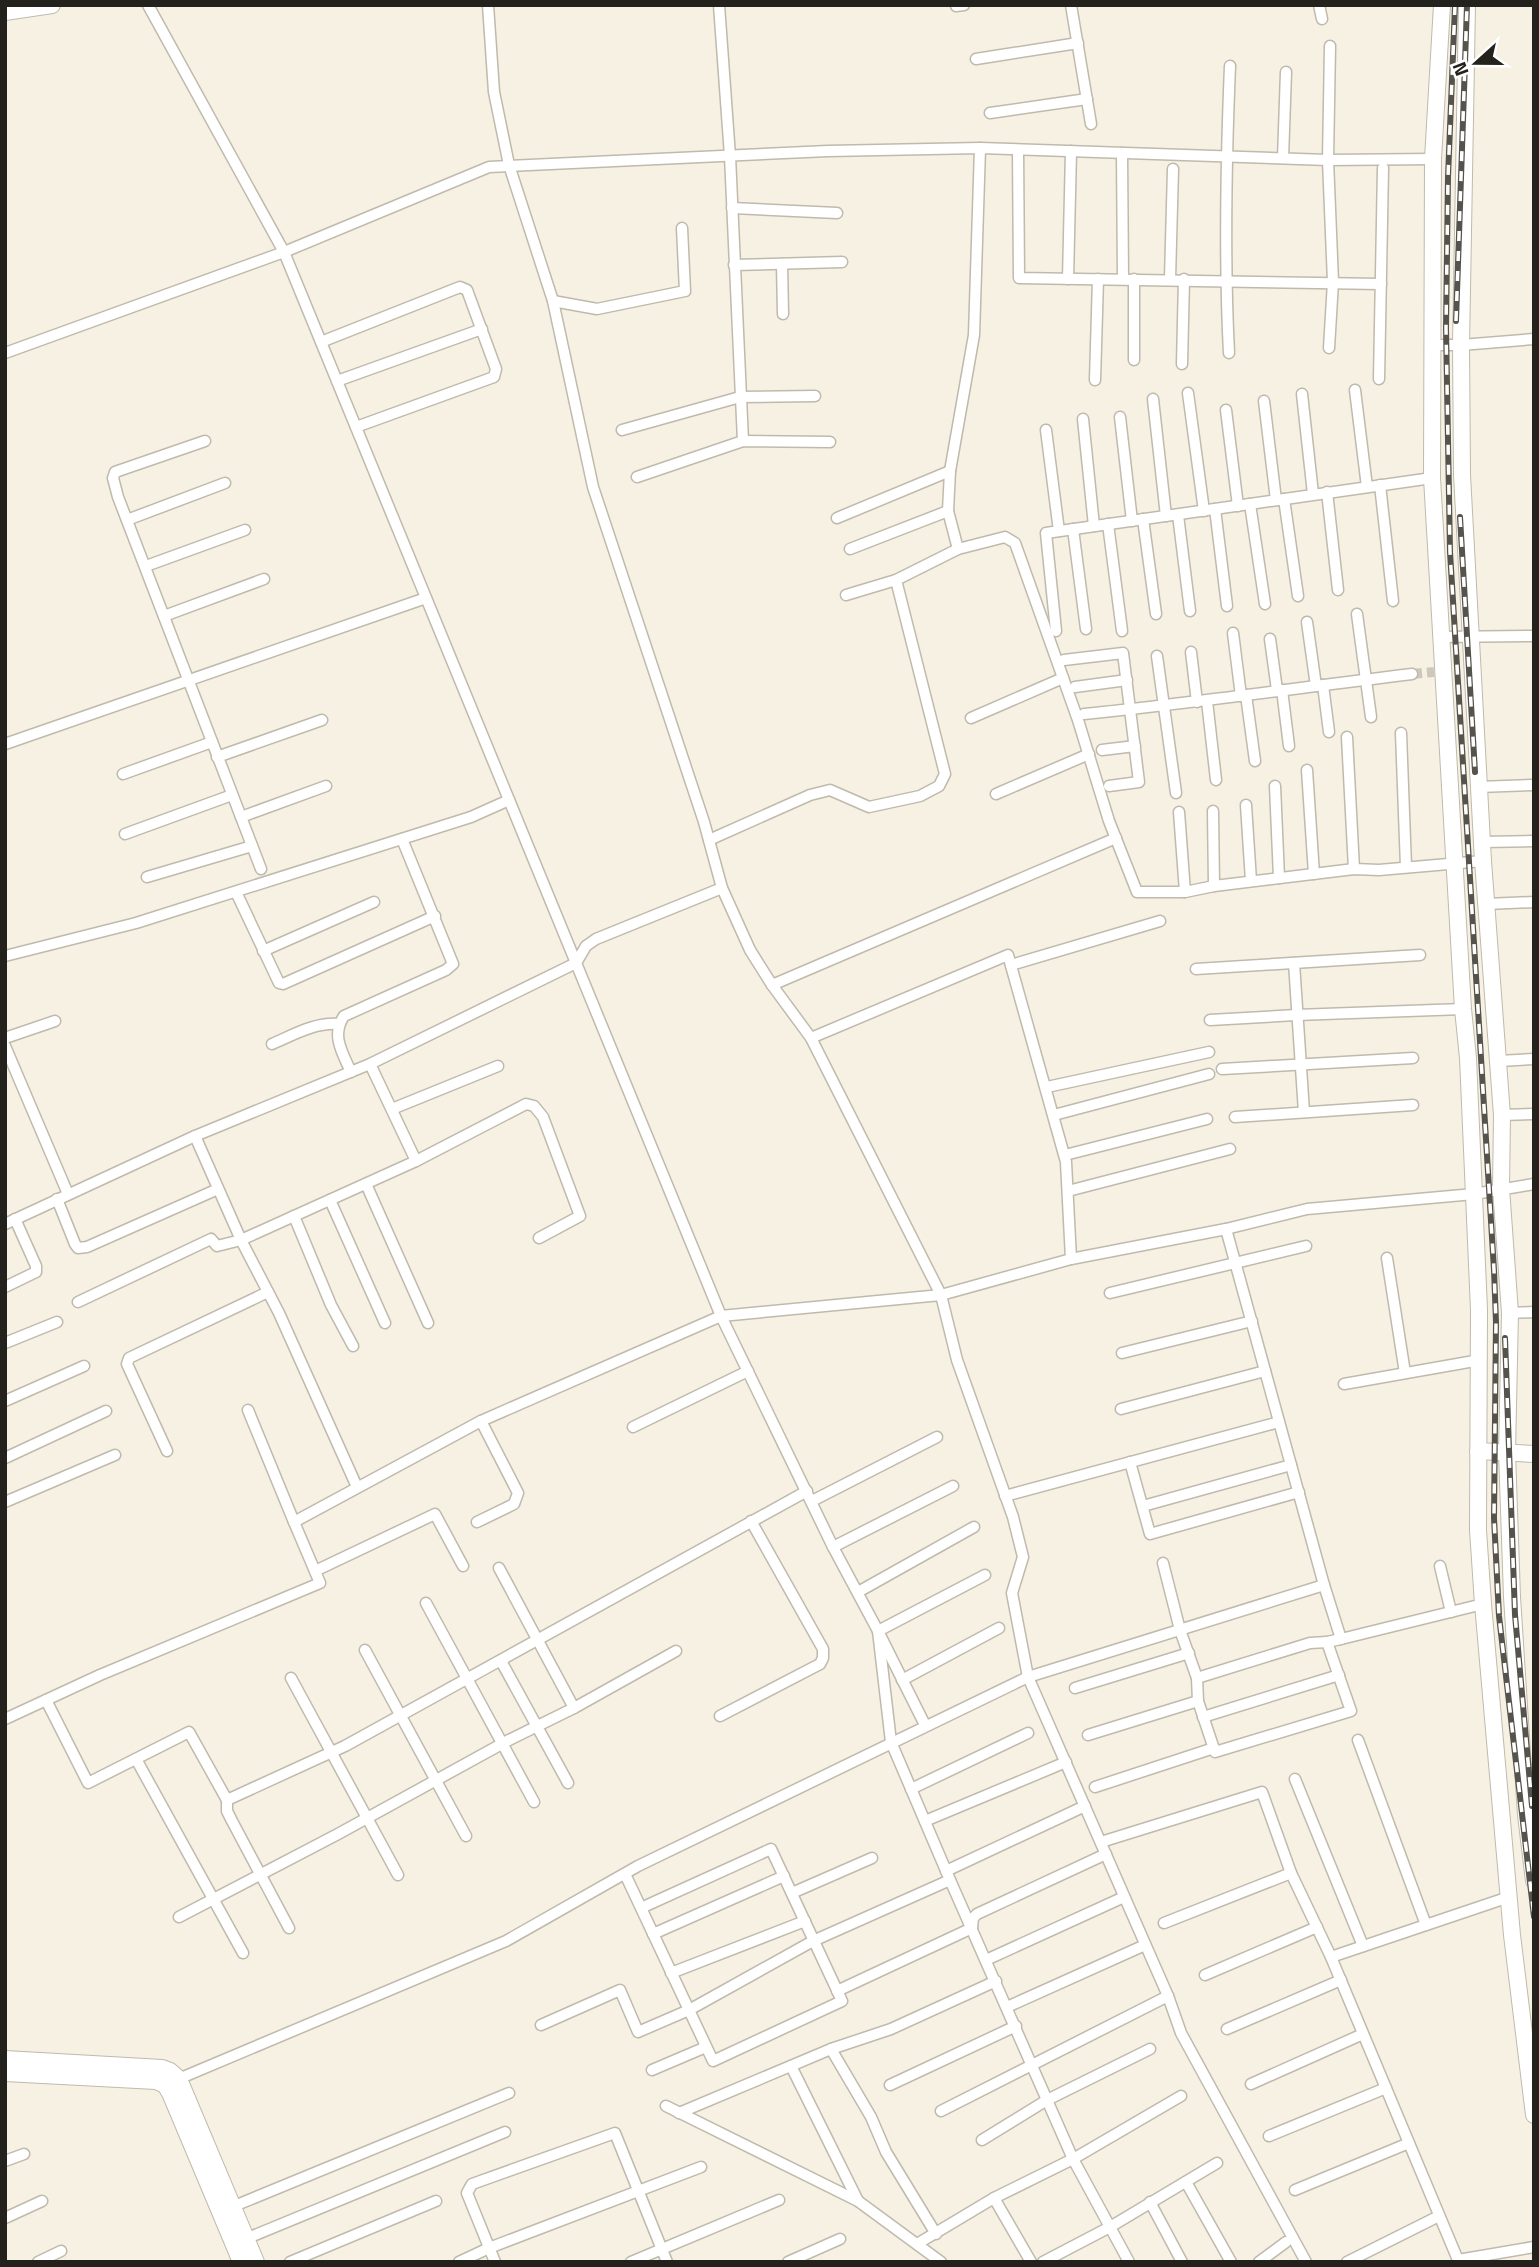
<svg xmlns="http://www.w3.org/2000/svg" width="1539" height="2267" viewBox="0 0 1539 2267" font-family="'Titillium Web',sans-serif">
<style>
.lines{fill:none;stroke-linecap:round;stroke-linejoin:round}
.street-tunnel{stroke:#ccc8bb;stroke-width:10;stroke-dasharray:10 5;stroke-linecap:butt}
.street-casing{stroke:#bfbaac;stroke-width:13}
.secondary-casing{stroke:#bfbaac;stroke-width:18}
.street{stroke:#fff;stroke-width:10}
.secondary{stroke:#fff;stroke-width:16}
.rail-casing{stroke:#55534b;stroke-width:6}
.rail{stroke:#fff;stroke-width:3.5;stroke-dasharray:10;stroke-linecap:butt}
</style>
<rect width="100%" height="100%" fill="#f6f1e3"/>
<g class="lines">
<polyline class="street-tunnel" points="1412,674 1434,672"/>
<g class="street-casing">
<g id="street">
<polyline points="148,5 284,252 721,1316 833,1547 878,1631 925,1725"/>
<polyline points="488,5 494,92 509,165 553,301"/>
<polyline points="719,5 730,156 743,441"/>
<polyline points="1071,5 1091,124"/>
<polyline points="1319,5 1322,19"/>
<polyline points="956,6 964,5"/>
<polyline points="976,59 1078,43"/>
<polyline points="990,113 1087,99"/>
<polyline points="1018,150 1019,278 1381,284"/>
<polyline points="1122,153 1123,279"/>
<polyline points="1283,158 1286,72"/>
<polyline points="732,208 837,213"/>
<polyline points="682,228 685,291 597,309 553,301 593,487 704,822 722,888 750,950 772,985 1116,838"/>
<polyline points="782,264 783,314"/>
<polyline points="734,265 842,262"/>
<polyline points="1068,279 1071,151"/>
<polyline points="1170,279 1173,169"/>
<polyline points="321,342 460,287 467,290 496,369 494,377 356,427"/>
<polyline points="1433,345 1461,345 1534,339"/>
<polyline points="1329,348 1333,282 1328,160 1330,46"/>
<polyline points="5,353 284,252 489,167 828,151 980,148 1328,160 1433,159"/>
<path d="M1229,353C1224,257 1226,162 1230,66"/>
<polyline points="1134,360 1134,279"/>
<polyline points="1182,364 1184,279"/>
<polyline points="1379,379 1383,168"/>
<polyline points="1095,380 1098,279"/>
<polyline points="337,381 482,329"/>
<polyline points="1355,390 1367,487"/>
<polyline points="1188,393 1204,511"/>
<polyline points="1302,394 1313,494"/>
<polyline points="1153,399 1166,516"/>
<polyline points="1264,401 1276,500"/>
<polyline points="1226,410 1238,506"/>
<polyline points="1120,417 1132,521"/>
<polyline points="1083,419 1094,526"/>
<polyline points="622,430 740,397 815,396"/>
<polyline points="1046,430 1059,531"/>
<polyline points="205,441 115,472 113,478 118,497 261,869"/>
<polyline points="637,477 743,441 830,442"/>
<polyline points="1380,485 1393,601"/>
<polyline points="1327,492 1338,590"/>
<polyline points="1284,499 1298,596"/>
<polyline points="1250,504 1265,604"/>
<polyline points="1215,509 1227,606"/>
<polyline points="1178,515 1190,611"/>
<polyline points="837,518 950,471"/>
<polyline points="1143,519 1156,614"/>
<polyline points="127,520 225,483"/>
<polyline points="1108,524 1122,631"/>
<polyline points="1073,529 1086,629"/>
<polyline points="850,549 948,511"/>
<polyline points="958,549 948,511 950,471 974,335 980,148"/>
<polyline points="146,566 245,530"/>
<polyline points="846,595 896,580"/>
<polyline points="1357,614 1371,717"/>
<polyline points="164,616 264,579"/>
<polyline points="1307,622 1316,686"/>
<polyline points="1056,631 1046,533 1432,478"/>
<polyline points="1233,633 1241,696"/>
<polyline points="1441,637 1534,636"/>
<polyline points="1270,639 1277,690"/>
<polyline points="1191,652 1197,702"/>
<polyline points="1157,656 1176,793"/>
<polyline points="1064,660 1123,653 1139,782 1109,786"/>
<polyline points="1323,685 1329,732"/>
<polyline points="1075,687 1127,680"/>
<polyline points="1282,690 1289,746"/>
<polyline points="1246,695 1255,761"/>
<polyline points="1207,701 1216,780"/>
<path d="M1084,714C1194,703 1303,687 1412,674"/>
<polyline points="971,718 1063,678"/>
<polyline points="1401,733 1406,867"/>
<polyline points="1347,737 1354,869"/>
<polyline points="5,744 426,598"/>
<polyline points="1102,750 1135,746"/>
<polyline points="217,757 322,720"/>
<polyline points="1307,770 1314,874"/>
<polyline points="123,774 212,742"/>
<polyline points="1275,786 1279,878"/>
<polyline points="1478,787 1534,785"/>
<polyline points="996,794 1089,754"/>
<polyline points="1246,805 1251,881"/>
<polyline points="1213,811 1214,886"/>
<polyline points="1179,812 1185,892"/>
<polyline points="241,817 326,786"/>
<polyline points="125,834 232,795"/>
<polyline points="709,840 810,795 830,790 869,807 920,796 939,786 945,774 896,580 958,549 1005,537 1015,543 1078,720 1109,821 1137,892 1185,892 1214,886 1354,869 1379,870 1483,861"/>
<polyline points="1482,842 1534,841"/>
<polyline points="147,877 252,846"/>
<polyline points="236,892 279,983 283,984 435,916"/>
<polyline points="1486,904 1534,902"/>
<polyline points="263,951 374,902"/>
<polyline points="5,956 136,923 471,817 509,800"/>
<polyline points="1294,963 1304,1112"/>
<polyline points="1011,965 1160,921"/>
<polyline points="1196,969 1420,955"/>
<polyline points="772,985 811,1038"/>
<polyline points="1210,1020 1296,1015 1463,1009"/>
<polyline points="5,1038 55,1021"/>
<path d="M272,1044C293,1035 315,1022 339,1024"/>
<polyline points="5,1046 68,1194"/>
<polyline points="1499,1061 1534,1059"/>
<polyline points="1222,1069 1413,1058"/>
<path d="M351,1072C342,1052 331,1035 344,1016L446,970L453,964L402,839"/>
<polyline points="1047,1087 1209,1052"/>
<polyline points="392,1109 498,1066"/>
<polyline points="1054,1115 1209,1074"/>
<polyline points="1502,1115 1534,1114"/>
<polyline points="1235,1117 1413,1105"/>
<polyline points="195,1136 241,1240 279,1313 357,1487"/>
<polyline points="1065,1155 1207,1119"/>
<polyline points="416,1161 526,1104 534,1106 543,1117 580,1216 539,1238"/>
<polyline points="366,1184 428,1323"/>
<polyline points="1068,1191 1230,1149"/>
<polyline points="57,1199 75,1244 78,1248 87,1247 218,1189"/>
<polyline points="330,1200 385,1323"/>
<polyline points="294,1216 331,1305 353,1346"/>
<polyline points="5,1224 195,1136 370,1064 576,963 586,946 596,939 722,888"/>
<polyline points="1226,1229 1324,1585"/>
<polyline points="1387,1258 1405,1373"/>
<polyline points="1071,1259 1066,1162 1008,955 811,1038 941,1295 957,1360 1013,1517 1023,1557 1012,1593 1028,1677 1168,1996 1181,2033 1306,2262"/>
<polyline points="5,1287 36,1272 36,1266 15,1219"/>
<polyline points="1110,1293 1306,1246"/>
<polyline points="78,1302 211,1239 217,1246 241,1240 416,1161 370,1064"/>
<polyline points="1510,1313 1534,1312"/>
<polyline points="5,1343 57,1322"/>
<polyline points="1122,1353 1252,1321"/>
<polyline points="1344,1384 1480,1360"/>
<polyline points="5,1401 84,1366"/>
<polyline points="1121,1409 1265,1371"/>
<polyline points="248,1410 294,1522 481,1421 721,1316 941,1295 1071,1259 1226,1229 1307,1209 1474,1194 1534,1184"/>
<polyline points="633,1427 748,1371"/>
<polyline points="167,1451 127,1364 129,1358 268,1292"/>
<polyline points="5,1458 106,1411"/>
<polyline points="1130,1462 1150,1534 1299,1492"/>
<polyline points="1005,1496 1279,1422"/>
<polyline points="812,1501 937,1437"/>
<polyline points="5,1502 115,1455"/>
<polyline points="1143,1506 1291,1465"/>
<polyline points="477,1522 514,1504 518,1493 481,1421"/>
<polyline points="833,1547 953,1486"/>
<polyline points="1163,1563 1180,1630 1197,1678 1198,1701 1215,1752 1351,1711 1327,1642 1341,1639"/>
<polyline points="1440,1566 1451,1612"/>
<polyline points="499,1568 574,1708 676,1651"/>
<polyline points="315,1571 435,1514 463,1566"/>
<polyline points="858,1592 974,1527"/>
<polyline points="426,1603 534,1802"/>
<polyline points="365,1650 466,1836"/>
<polyline points="501,1661 568,1783"/>
<polyline points="291,1678 398,1875"/>
<polyline points="1197,1678 1310,1643 1327,1642"/>
<polyline points="902,1680 999,1628"/>
<polyline points="1075,1688 1189,1653"/>
<polyline points="46,1700 88,1783 189,1732 227,1800 345,1746 807,1491"/>
<polyline points="720,1716 820,1664 823,1658 823,1649 751,1521"/>
<polyline points="1203,1717 1339,1675"/>
<polyline points="5,1719 100,1675 320,1583 294,1522"/>
<polyline points="1088,1735 1198,1701"/>
<polyline points="1358,1740 1426,1925"/>
<polyline points="136,1759 243,1953"/>
<polyline points="1295,1779 1363,1946"/>
<polyline points="1095,1787 1214,1748"/>
<polyline points="911,1789 1028,1733"/>
<polyline points="227,1800 227,1811 232,1821 289,1928"/>
<polyline points="925,1821 1066,1762"/>
<polyline points="1101,1842 1262,1792 1291,1873 1331,1957 1458,2260 1534,2247"/>
<polyline points="946,1871 1085,1806"/>
<polyline points="625,1874 713,2061 842,2001 771,1849 641,1908"/>
<polyline points="950,1880 891,1742 878,1631 985,1575"/>
<polyline points="792,1893 872,1858"/>
<polyline points="179,1917 338,1834 509,1740 574,1708"/>
<polyline points="1164,1923 1291,1873"/>
<polyline points="972,1928 973,1918 977,1914 1106,1854"/>
<polyline points="653,1934 784,1876"/>
<polyline points="1331,1957 1509,1897"/>
<polyline points="986,1960 1124,1897"/>
<polyline points="671,1973 805,1921"/>
<polyline points="1205,1975 1317,1927"/>
<polyline points="837,1991 972,1928"/>
<polyline points="1007,2007 1145,1945"/>
<polyline points="541,2025 620,1990 638,2032 689,2010 813,1941 950,1880 1073,2159 1129,2262"/>
<polyline points="1227,2029 1341,1980"/>
<polyline points="831,2049 871,2117 886,2152 936,2234"/>
<polyline points="791,2066 858,2201"/>
<polyline points="652,2070 706,2047"/>
<polyline points="176,2080 506,1941 638,1866 1028,1677 1324,1585 1341,1639 1483,1604"/>
<polyline points="1251,2084 1363,2034"/>
<polyline points="890,2085 1016,2026"/>
<polyline points="666,2106 858,2201 941,2262"/>
<polyline points="941,2111 1168,1996"/>
<polyline points="679,2113 831,2049 891,2029 996,1981"/>
<polyline points="1269,2136 1386,2088"/>
<polyline points="982,2140 1047,2100 1150,2049"/>
<polyline points="5,2161 24,2154"/>
<polyline points="1186,2182 1231,2262"/>
<polyline points="1295,2190 1409,2143"/>
<polyline points="994,2198 1031,2262"/>
<polyline points="1150,2202 1182,2262"/>
<polyline points="227,2209 509,2093"/>
<polyline points="5,2218 42,2201"/>
<polyline points="243,2240 505,2132"/>
<polyline points="917,2244 994,2198 1073,2159 1181,2096"/>
<polyline points="38,2262 61,2251"/>
<polyline points="290,2262 436,2201"/>
<polyline points="459,2262 489,2248 701,2167"/>
<polyline points="495,2262 467,2193 472,2184 615,2133 667,2262"/>
<polyline points="631,2262 779,2200"/>
<polyline points="788,2262 840,2239"/>
<polyline points="1043,2262 1110,2227 1217,2163"/>
<polyline points="1259,2262 1286,2242"/>
<polyline points="1347,2262 1439,2216"/>
</g>
</g>
<g class="secondary-casing">
<g id="secondary">
<polyline points="1442,5 1433,159 1432,478 1463,1009 1468,1058 1479,1310 1478,1530 1483,1604 1512,1935 1534,2115"/>
<polyline points="1467,5 1461,345 1462,475 1483,861 1502,1115 1501,1188 1510,1313 1507,1452 1512,1597 1526,1815 1534,1881"/>
<polyline points="5,12 52,5"/>
<polyline points="1478,1451 1534,1454"/>
<polyline points="5,2059 162,2068 170,2071 179,2079 256,2262"/>
<polyline points="5,2073 156,2081 165,2085 170,2093 241,2262"/>
</g>
</g>
<use href="#street" class="street"/>
<use href="#secondary" class="secondary"/>
<g class="rail-casing">
<g id="rail">
<polyline points="1455,5 1448,177 1446,328 1450,552 1494,1270 1496,1322 1494,1518 1499,1616 1534,1917"/>
<polyline points="1456,321 1467,5"/>
<polyline points="1460,517 1475,772"/>
<polyline points="1505,1338 1515,1615 1532,1806"/>
</g>
</g>
<use href="#rail" class="rail"/>
</g>
<rect width="1539" height="2267" fill="none" stroke="#23221c" stroke-width="14"/>
<g transform="translate(1476 63) rotate(249)" stroke="#ffffff" stroke-width="5" paint-order="stroke">
<path d="M0-5L12 26L0 18L-12 26Z" fill="#23221c"/>
<text y="-10" font-size="19" font-weight="bold" text-anchor="middle" fill="#23221c">N</text>
</g>
</svg>
